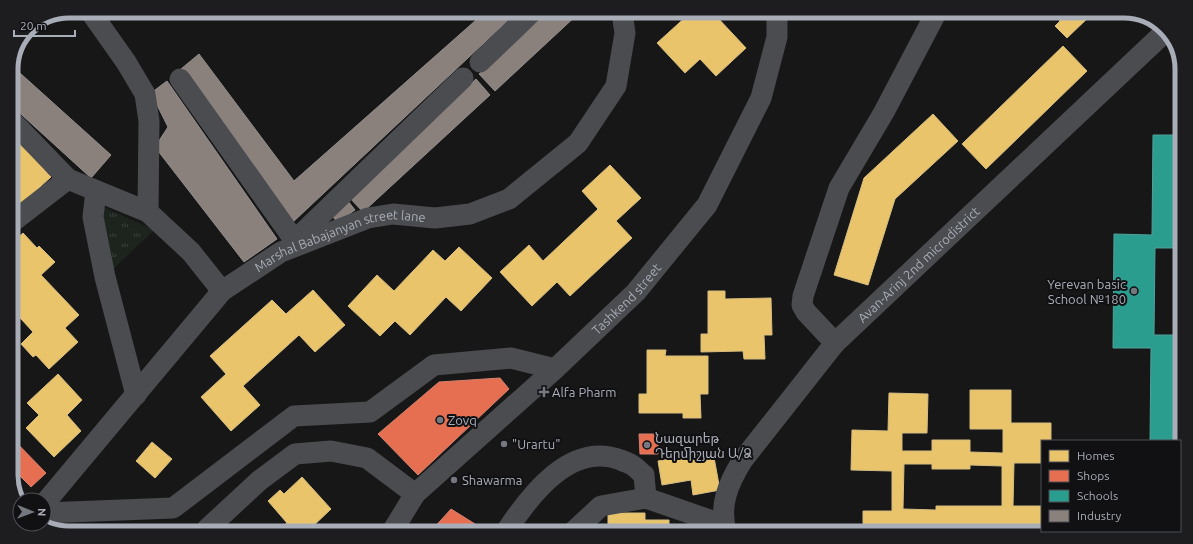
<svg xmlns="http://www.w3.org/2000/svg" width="1193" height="544" viewBox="0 0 1193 544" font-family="Ubuntu,'Noto Sans Armenian',sans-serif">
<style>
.grass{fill:url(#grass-tufts)}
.park{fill:url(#park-dots)}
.homes{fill:#e9c46a;stroke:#d6bd81;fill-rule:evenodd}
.shops{fill:#e76f51;stroke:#d48270}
.schools{fill:#2a9d8f;stroke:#50a29b}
.industry{fill:#8a817c;stroke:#938e8e}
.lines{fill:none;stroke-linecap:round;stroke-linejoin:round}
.minor{stroke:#4b4c50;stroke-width:21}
.poi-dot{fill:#757880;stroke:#111113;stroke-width:1.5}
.labels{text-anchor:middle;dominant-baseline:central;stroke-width:4;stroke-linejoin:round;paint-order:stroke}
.street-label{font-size:13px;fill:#a8adb8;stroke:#111113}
.poi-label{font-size:13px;fill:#a8adb8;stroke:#111113;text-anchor:start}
.rim{fill:none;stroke:#a8adb8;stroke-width:5}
</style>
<defs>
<pattern id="grass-tufts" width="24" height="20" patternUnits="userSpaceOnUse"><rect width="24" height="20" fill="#1d241e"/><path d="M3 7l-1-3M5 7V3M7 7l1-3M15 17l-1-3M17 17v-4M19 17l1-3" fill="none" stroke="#3b413d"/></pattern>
<pattern id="park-dots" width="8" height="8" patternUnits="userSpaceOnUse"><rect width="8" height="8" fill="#1d241e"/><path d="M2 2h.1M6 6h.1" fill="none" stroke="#3b413d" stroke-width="1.8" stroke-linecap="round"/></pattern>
</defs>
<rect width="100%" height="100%" fill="#171717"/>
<polygon class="grass" points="101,206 154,230 109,273"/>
<polygon class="park" points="11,362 19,376 11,383"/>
<g class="homes">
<polygon points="689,14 720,14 717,17 746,48 716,76 700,59 685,73 657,43"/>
<polygon points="1055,15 1091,15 1067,38 1055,26 1060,21"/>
<polygon points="1063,46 1087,71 986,169 962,144"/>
<polygon points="933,114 958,141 895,199 868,285 834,275 864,178"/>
<polygon points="19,141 51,177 19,206 11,197 11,149"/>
<polygon points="610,165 641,198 616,221 632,238 570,296 557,282 532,306 500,272 529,245 543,261 598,209 582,191"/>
<polygon points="23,233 37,248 39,246 55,262 41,275 79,315 65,328 78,342 49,369 36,355 33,357 21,344 33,332 11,308 11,244"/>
<polygon points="459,247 492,278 461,311 446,297 410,335 395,321 380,336 348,306 377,275 394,291 433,250 445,261"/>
<polygon points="313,290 345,325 315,352 299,335 243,386 260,405 231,431 201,397 226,374 210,356 272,300 286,314"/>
<polygon points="708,291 725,291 725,299 771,298 772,335 764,335 765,359 744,359 743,351 701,352 701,334 708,334"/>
<polygon points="647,350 666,350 665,356 708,356 708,394 700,394 701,418 683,418 683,413 639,413 639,394 647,394"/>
<polygon points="58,374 82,400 67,415 81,431 54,457 26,428 39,415 27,403"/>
<path d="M970,390H1011V423H1051V441H1042V463H1014L1013,506H1042V531H1048V533L863,532V511H892V471L851,470L852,430L888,431L889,393L928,394L927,433H902V451H932V440H970V452L1003,453V429H970ZM904,464H932V469H970V465L1002,466V506H936V510L903,509Z"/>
<polygon points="152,442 172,459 155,478 136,461"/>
<polygon points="713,452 720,490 693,495 691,480 662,485 658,461"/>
<polygon points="302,477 331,509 309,530 279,529 287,523 268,501 280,490 284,494"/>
<polygon points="608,513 645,513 645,520 669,520 669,531 608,531"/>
</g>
<g class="shops">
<polygon points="500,378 509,389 418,475 378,434 439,382"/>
<polygon points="639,434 658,434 658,454 640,454"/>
<polygon points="11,437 46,473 31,487 15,471 11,475"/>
<polygon points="451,509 483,529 482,530 432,530"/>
</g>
<polygon class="schools" points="1153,135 1181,135 1180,248 1155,248 1154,335 1179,335 1178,441 1150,441 1151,348 1113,348 1114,234 1152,235"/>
<g class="industry">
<polygon points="484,13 516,13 293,222 181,69 199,54 294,181"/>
<polygon points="545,13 579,13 495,91 479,74"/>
<polygon points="11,65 111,155 91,178 11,105"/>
<polygon points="476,79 490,95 363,212 348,196"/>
<polygon points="167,81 277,239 244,262 155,147 168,127 151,93"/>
<polygon points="348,201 355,210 337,222 330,213"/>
</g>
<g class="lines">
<g class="minor">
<polyline points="90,11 126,62 145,94 149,121 148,212"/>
<polyline points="480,62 531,13"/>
<polyline points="180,79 295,241"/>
<polyline points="11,120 68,179"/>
<polyline points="96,191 93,217 105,277 136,395"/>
<polyline points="11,223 68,179 148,212 191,252 222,291"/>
<polyline points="292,243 463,78"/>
<polyline points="835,343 806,312 802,305 803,296 839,188 884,112 935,15"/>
<path id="s1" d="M44,504L222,291L281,252L368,218L393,214L435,218L470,214L509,199L578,143L616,86L625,33L622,13"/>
<polyline points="44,513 173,508 294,416 370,412 434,365 511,358 555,369"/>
<polyline points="207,529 260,480 295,454 331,451 367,458 415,494"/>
<path id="s2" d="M393,530L415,494L555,369L636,292L707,205L761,98L777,37V14"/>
<path d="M507,530C531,494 571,441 621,460C625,462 629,463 632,465C637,468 640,472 644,475L646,498"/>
<polyline points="574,531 601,506 646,498 724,525"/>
<path id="s3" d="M726,531C719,505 728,484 742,461L835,343L1166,31"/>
</g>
</g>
<g class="poi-dot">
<circle cx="1134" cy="291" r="4"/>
<path d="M542 386h4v4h4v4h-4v4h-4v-4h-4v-4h4z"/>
<circle cx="440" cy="420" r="4"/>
<circle cx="504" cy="444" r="4"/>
<circle cx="647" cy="445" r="4"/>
<circle cx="454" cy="480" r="4"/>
</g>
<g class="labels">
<g class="street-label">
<text stroke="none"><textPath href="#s1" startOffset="409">Marshal Babajanyan street lane</textPath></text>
<text stroke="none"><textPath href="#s3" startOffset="339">Avan-Arinj 2nd microdistrict</textPath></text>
<text stroke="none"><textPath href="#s2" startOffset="330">Tashkend street</textPath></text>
</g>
<g class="poi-label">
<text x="1126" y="284" text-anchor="end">Yerevan basic<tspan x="1126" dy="15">School №180</tspan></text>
<text x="552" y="392">Alfa Pharm</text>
<text x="448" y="420">Zovq</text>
<text x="655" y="438">Նազարեթ<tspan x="655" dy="15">Դերմիշյան Ա/Ձ</tspan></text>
<text x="512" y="444">"Urartu"</text>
<text x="462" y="480">Shawarma</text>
</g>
</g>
<path d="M0 0H1193V544H0ZM69 18H1124A51 51 0 0 1 1175 69V475A51 51 0 0 1 1124 526H69A51 51 0 0 1 18 475V69A51 51 0 0 1 69 18Z" fill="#1d1d20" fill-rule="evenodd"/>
<path class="rim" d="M69 18H1124A51 51 0 0 1 1175 69V475A51 51 0 0 1 1124 526H69A51 51 0 0 1 18 475V69A51 51 0 0 1 69 18Z"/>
<rect x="1041" y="440" width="140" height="92" fill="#111113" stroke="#4d4f55"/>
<rect x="1049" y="450" width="20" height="12" fill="#e9c46a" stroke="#4d4f55"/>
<text x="1077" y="460" font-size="12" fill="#a8adb8">Homes</text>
<rect x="1049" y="470" width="20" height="12" fill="#e76f51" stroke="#4d4f55"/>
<text x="1077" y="480" font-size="12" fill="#a8adb8">Shops</text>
<rect x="1049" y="490" width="20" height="12" fill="#2a9d8f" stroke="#4d4f55"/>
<text x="1077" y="500" font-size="12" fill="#a8adb8">Schools</text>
<rect x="1049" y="510" width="20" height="12" fill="#8a817c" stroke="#4d4f55"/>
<text x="1077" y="520" font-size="12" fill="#a8adb8">Industry</text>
<g transform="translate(32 512) rotate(91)"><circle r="19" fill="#111113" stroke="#4d4f55"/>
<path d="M0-3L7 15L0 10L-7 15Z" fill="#757880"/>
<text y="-6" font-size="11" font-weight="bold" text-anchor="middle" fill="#a8adb8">N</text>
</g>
<path d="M14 30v6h61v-6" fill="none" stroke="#a8adb8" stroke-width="2"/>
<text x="20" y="30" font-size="12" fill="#a8adb8" stroke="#111113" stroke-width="3" paint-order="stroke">20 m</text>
</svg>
